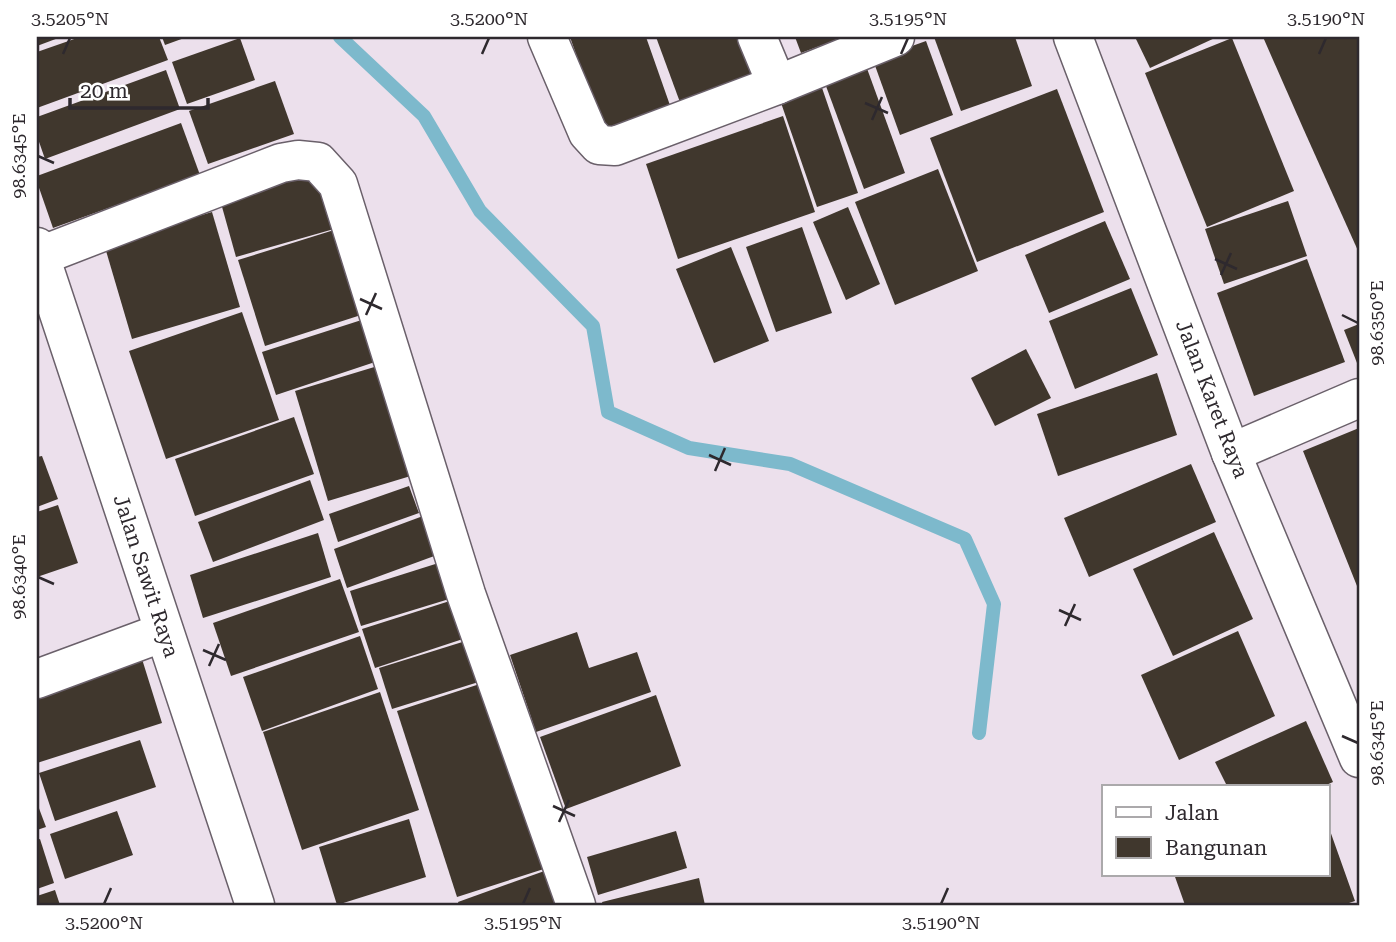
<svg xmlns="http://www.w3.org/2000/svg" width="1396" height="942" viewBox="0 0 1396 942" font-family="'Roboto Serif',serif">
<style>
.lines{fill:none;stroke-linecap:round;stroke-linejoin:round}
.stream{stroke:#7db9cc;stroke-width:14}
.building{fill:#40372d}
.street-casing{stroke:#6a606a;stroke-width:41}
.secondary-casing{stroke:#6a606a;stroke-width:41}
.street{stroke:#fff;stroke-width:38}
.secondary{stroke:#fff;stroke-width:38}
.ticks{fill:none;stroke:#2e292e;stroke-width:2.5}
.labels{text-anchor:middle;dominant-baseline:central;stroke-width:7;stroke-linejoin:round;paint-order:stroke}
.street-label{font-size:21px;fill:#2e292e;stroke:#fff}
.neatline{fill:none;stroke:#2e292e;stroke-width:2.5}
.ticks-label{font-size:18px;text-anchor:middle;fill:#2e292e}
</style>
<rect width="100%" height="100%" fill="#ece0ec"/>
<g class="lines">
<polyline class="stream" points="340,37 424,116 480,211 593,326 608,412 689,448 790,464 965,539 994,604 979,733"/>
</g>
<g class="building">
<polygon points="37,37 61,37 37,46"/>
<polygon points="80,37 159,37 168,60 37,108 37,52"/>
<polygon points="162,37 187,37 165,45"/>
<polygon points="570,37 646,37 672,111 604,135"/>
<polygon points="656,37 738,37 753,78 681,105"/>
<polygon points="795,37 844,37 801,53"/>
<polygon points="934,37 1015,37 1032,86 961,111"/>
<polygon points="1135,37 1217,37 1150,68"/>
<polygon points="1263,37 1359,37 1359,253 1303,128"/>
<polygon points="240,38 255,80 187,104 172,62"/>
<polygon points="1232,38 1294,191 1207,227 1145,73"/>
<polygon points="926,41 953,115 900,135 873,60"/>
<polygon points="865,63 905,173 864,189 823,78"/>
<polygon points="166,70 180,109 45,159 37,136 37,117"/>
<polygon points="275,81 294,134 208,164 189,111"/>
<polygon points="820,82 858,193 817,207 779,97"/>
<polygon points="1057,89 1104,212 977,262 930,138"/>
<polygon points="783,116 815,212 678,259 646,164"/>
<polygon points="181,123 200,175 53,228 37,182 37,176"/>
<polygon points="317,167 334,229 236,257 219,196"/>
<polygon points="938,169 978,271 895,305 855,202"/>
<polygon points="1288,201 1307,256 1224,284 1205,229"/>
<polygon points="848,207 880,284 846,300 813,222"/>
<polygon points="212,212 240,307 132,339 104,244"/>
<polygon points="1105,221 1130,279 1049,313 1025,255"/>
<polygon points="802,227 832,313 776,332 746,247"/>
<polygon points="334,230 361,315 265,346 238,260"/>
<polygon points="731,247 769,341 714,363 676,269"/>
<polygon points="1307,259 1345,362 1254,396 1217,293"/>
<polygon points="1131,288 1158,355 1075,389 1049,321"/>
<polygon points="242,312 279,420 166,459 129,351"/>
<polygon points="374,316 387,358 276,395 262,352"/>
<polygon points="1359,324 1359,368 1344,330"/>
<polygon points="1026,349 1051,398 995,426 971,378"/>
<polygon points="381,365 414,475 328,501 295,391"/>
<polygon points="1157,373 1177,435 1058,476 1037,414"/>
<polygon points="294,417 314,474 195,516 175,459"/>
<polygon points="1359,428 1359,591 1303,451"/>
<polygon points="42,456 58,499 37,507 37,457"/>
<polygon points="1191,464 1216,522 1089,577 1064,518"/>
<polygon points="310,480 324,520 213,562 198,522"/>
<polygon points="409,486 419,513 338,542 329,514"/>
<polygon points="58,505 78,563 37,577 37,512"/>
<polygon points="423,516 437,555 347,588 334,549"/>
<polygon points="1214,532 1253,619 1173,656 1133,569"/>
<polygon points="318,533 331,577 203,618 190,575"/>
<polygon points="448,560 459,596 361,626 350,591"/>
<polygon points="340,579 359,632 231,676 213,623"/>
<polygon points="456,599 469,637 375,668 362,629"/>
<polygon points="1238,631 1275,716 1179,760 1141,675"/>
<polygon points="577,632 589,668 637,652 651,692 536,732 510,655"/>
<polygon points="360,636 378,689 262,731 243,677"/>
<polygon points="472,639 485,680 392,709 379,668"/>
<polygon points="142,659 162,723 37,763 37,693"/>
<polygon points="492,680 550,867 457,897 397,711"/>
<polygon points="380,692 419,810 302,850 263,732"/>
<polygon points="656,695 681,766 566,809 540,737"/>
<polygon points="1306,721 1333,782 1324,786 1227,786 1215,762"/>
<polygon points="140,740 156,787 55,821 39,773"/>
<polygon points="37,803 46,827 37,830"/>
<polygon points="117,811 133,855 65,879 50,834"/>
<polygon points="409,819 426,877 337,905 319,847"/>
<polygon points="1328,825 1355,901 1343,905 1185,905 1174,874 1328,874"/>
<polygon points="676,831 687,868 598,895 587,857"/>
<polygon points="40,839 54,883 37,889 37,840"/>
<polygon points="550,869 560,902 550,905 459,905 458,902"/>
<polygon points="699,878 705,905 603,905 602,902"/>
<polygon points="55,890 60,905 37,905 37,896"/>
</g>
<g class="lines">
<g class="street-casing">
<g id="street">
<polyline points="547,37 588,133 599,145 615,146 777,85 895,37"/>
<polyline points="757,37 777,85"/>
<polyline points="40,256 281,163 298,160 318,162 338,184 466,594 576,905"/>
<polyline points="1231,453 1359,398"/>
<polyline points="37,679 164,632"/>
</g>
</g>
<g class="secondary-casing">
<g id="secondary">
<polyline points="1073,37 1231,453 1359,758"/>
<polyline points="37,247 255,905"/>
</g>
</g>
<use href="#street" class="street"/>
<use href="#secondary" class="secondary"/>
</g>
<path class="ticks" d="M63,54L70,38M482,54L489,38M901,54L908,38M1319,54L1326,38M865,103L888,113M872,120L882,97M38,156L54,163M1215,259L1237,269M1221,275L1231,253M360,299L382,309M366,315L376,293M1342,315L1358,323M709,455L731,465M715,471L725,448M38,577L54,584M1059,610L1081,620M1065,626L1075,604M203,650L226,660M209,666L219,644M1342,736L1358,743M553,806L575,816M559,822L569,800M104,904L111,888M523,904L530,888M941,904L948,888"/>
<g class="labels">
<g class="street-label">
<text transform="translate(1212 399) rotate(69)">Jalan Karet Raya</text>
<text transform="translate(146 576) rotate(72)">Jalan Sawit Raya</text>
</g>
</g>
<rect width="1396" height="942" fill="none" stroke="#ffffff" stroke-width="77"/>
<rect x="1102" y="785" width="228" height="91" fill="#ffffff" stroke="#aba9ab" stroke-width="2"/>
<rect x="1116" y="807" width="35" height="10" fill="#ffffff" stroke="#aba9ab" stroke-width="2"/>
<text x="1165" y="820" font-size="21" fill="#2e292e">Jalan</text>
<rect x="1116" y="837" width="35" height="21" fill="#40372d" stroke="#aba9ab" stroke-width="2"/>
<text x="1165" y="855" font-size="21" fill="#2e292e">Bangunan</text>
<path d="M70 98v10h138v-10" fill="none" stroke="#2e292e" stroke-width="3.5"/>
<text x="80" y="98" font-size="21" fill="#2e292e" stroke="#ffffff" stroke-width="5" paint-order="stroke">20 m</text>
<rect x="38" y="38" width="1320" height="866" class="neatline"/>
<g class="ticks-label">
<text x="70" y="25">3.5205°N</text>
<text x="489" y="25">3.5200°N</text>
<text x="908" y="25">3.5195°N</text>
<text x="1326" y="25">3.5190°N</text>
<text transform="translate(19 156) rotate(-90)" y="6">98.6345°E</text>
<text transform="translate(1377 323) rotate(-90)" y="6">98.6350°E</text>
<text transform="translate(19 577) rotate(-90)" y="6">98.6340°E</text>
<text transform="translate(1377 743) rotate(-90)" y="6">98.6345°E</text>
<text x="104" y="929">3.5200°N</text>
<text x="523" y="929">3.5195°N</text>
<text x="941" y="929">3.5190°N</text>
</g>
</svg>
